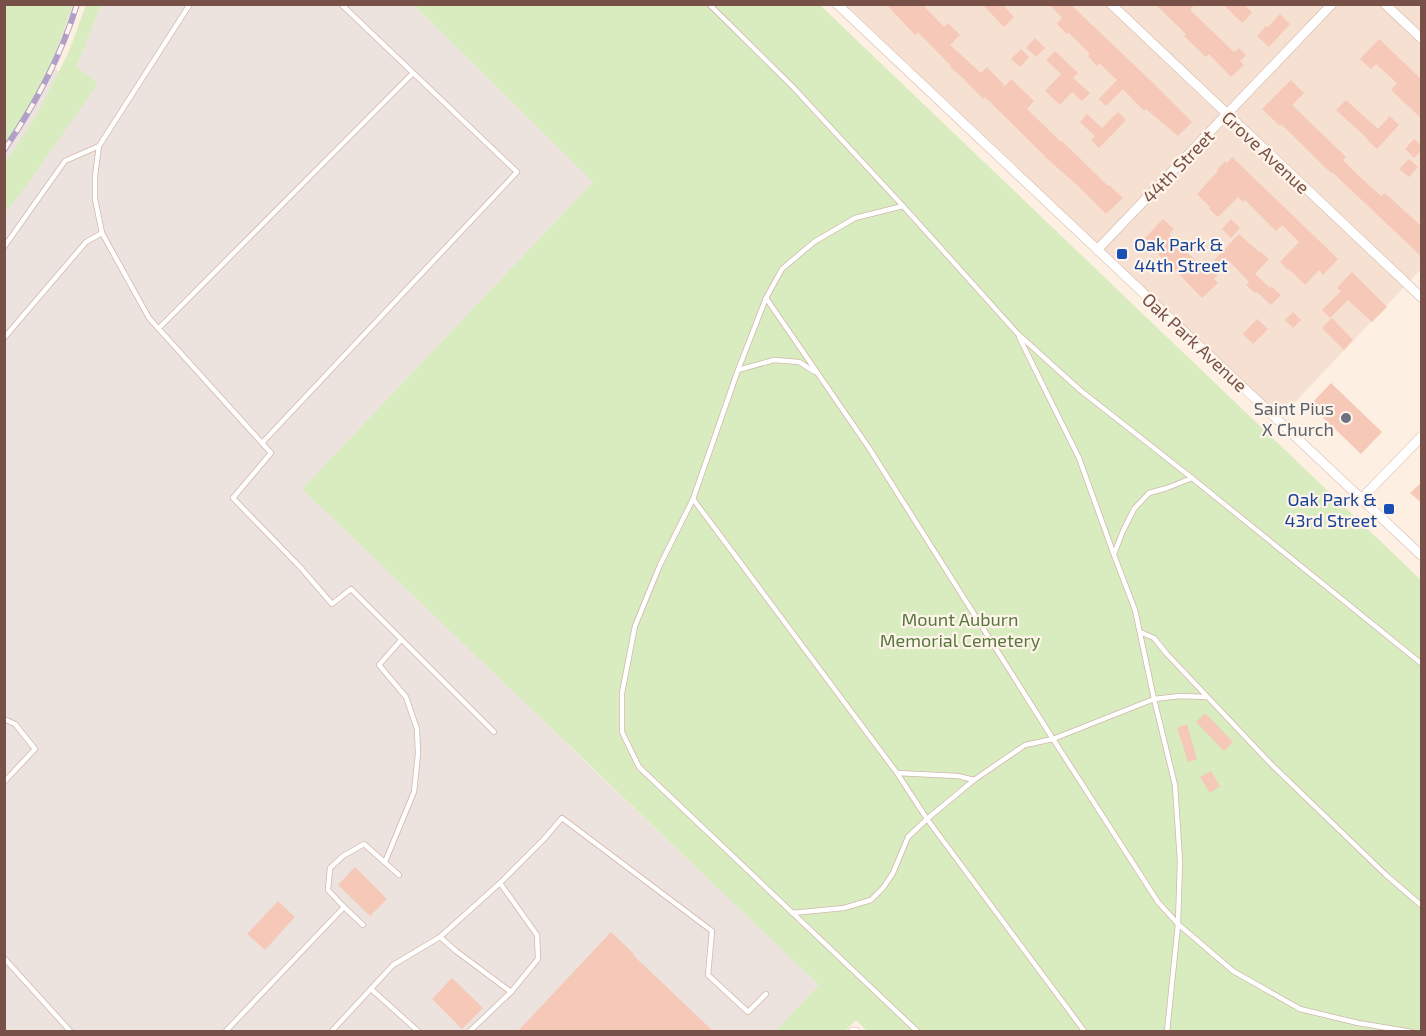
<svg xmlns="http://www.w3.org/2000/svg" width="1426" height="1036" viewBox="0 0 1426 1036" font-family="'Exo 2',sans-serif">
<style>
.residential{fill:#f6e0d1}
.industrial{fill:#ede3de}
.green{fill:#d8ecc0}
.building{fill:#f5c8b8}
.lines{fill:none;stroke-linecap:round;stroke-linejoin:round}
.lane-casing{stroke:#d2b7ab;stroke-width:6}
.street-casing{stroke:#d2b7ab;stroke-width:10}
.lane{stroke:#fff;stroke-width:4.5}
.street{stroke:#fff;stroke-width:9}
.rail-casing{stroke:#b0a0c8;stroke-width:6}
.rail{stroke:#fff4ea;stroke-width:4;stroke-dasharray:11;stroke-linecap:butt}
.transit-dot{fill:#1a4fb4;stroke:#fff4ea;stroke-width:2}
.worship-dot{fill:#6b7280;stroke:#fff4ea;stroke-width:2}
.labels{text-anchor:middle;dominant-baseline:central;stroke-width:4.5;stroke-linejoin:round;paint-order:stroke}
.street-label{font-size:18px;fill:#775147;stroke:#fff4ea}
.transit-label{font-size:18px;fill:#164399;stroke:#fff4ea;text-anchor:start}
.worship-label{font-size:18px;fill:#5b616d;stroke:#fff4ea;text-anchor:end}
.park-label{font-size:18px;fill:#56783c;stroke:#fff4ea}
</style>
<rect width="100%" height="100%" fill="#feefe3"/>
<polygon class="residential" points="846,5 1421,5 1421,269 1280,418"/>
<polygon class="industrial" points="101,5 414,5 594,181 302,489 502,680 601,777 820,985 776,1031 5,1031 4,31 59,72 77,67"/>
<g class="green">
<path d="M5,4L73,5C61,39 48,73 31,104C23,118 13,131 5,144Z"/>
<polygon points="86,5 101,5 77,67 98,83 28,184 5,213 5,163 28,129 44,101 69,51"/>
<path d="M414,5H820L1421,580V1031L868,1032L856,1020L845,1031H776L819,985C646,820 475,654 302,489L593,182Z"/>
</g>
<g class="building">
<polygon points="886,4 922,4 944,27 948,23 960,35 950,45 981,73 987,67 1005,86 1011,79 1034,101 1027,109 1061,142 1062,141 1108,186 1109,185 1123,198 1106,214 1076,184 1045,157 1046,157 985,97 983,99 963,78 950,67 951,66 918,32 915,35"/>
<polygon points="982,4 1002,4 1014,17 1004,27"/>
<polygon points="1049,4 1070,4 1152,82 1192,122 1178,136 1146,109 1144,111 1123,89 1106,106 1099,99 1117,80 1099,63 1097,66 1088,56 1090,54 1068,32 1067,34 1057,24 1062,18"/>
<polygon points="1155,4 1195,4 1190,10 1234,52 1239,48 1246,55 1240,61 1244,65 1231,77 1209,54 1206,57 1184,36 1186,34"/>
<polygon points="1223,4 1244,4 1252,13 1242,23"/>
<polygon points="1280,14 1290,24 1269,47 1257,36 1266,26 1268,27"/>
<polygon points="1035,38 1045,48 1036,57 1026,48"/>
<polygon points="1379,39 1422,80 1422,119 1391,90 1397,83 1376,64 1371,69 1360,59"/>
<polygon points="1021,49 1029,57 1020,67 1011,59"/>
<polygon points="1055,51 1078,73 1073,78 1090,93 1082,101 1072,92 1060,105 1045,91 1061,74 1046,60"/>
<polygon points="1291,80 1304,93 1292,105 1346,157 1343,160 1359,176 1381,196 1385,193 1422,227 1422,257 1332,172 1331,173 1281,124 1280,126 1262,109"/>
<polygon points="1346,100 1378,129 1390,116 1399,125 1377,149 1367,140 1368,139 1336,110"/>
<polygon points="1118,112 1126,120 1099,148 1091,140 1095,136 1080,122 1087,114 1102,128"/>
<polygon points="1414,139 1422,146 1422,150 1414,158 1405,149"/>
<polygon points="1232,157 1338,259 1323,275 1319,270 1305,285 1289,269 1288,270 1280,262 1299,242 1282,225 1276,231 1245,200 1243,202 1238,197 1218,217 1209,209 1210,207 1197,194 1218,171 1217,170 1225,161 1227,163"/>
<polygon points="1409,159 1418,167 1409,177 1399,169"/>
<polygon points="1163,219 1174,229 1169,234 1205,270 1239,234 1259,252 1260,251 1269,259 1255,274 1270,288 1271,286 1281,295 1271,305 1257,292 1255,293 1246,285 1249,282 1230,262 1214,279 1218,283 1202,298 1179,274 1143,240"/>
<polygon points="1231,219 1240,228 1231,238 1222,229"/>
<polygon points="1352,272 1387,307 1372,322 1348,300 1330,318 1322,310 1341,291 1337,288"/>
<polygon points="1293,312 1301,320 1293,328 1285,320"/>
<polygon points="1332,318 1353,340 1344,350 1322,328"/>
<polygon points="1257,319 1268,329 1253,344 1243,334"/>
<polygon points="1331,383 1382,432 1361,454 1310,405"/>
<polygon points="1422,482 1422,503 1410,493"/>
<polygon points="1205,713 1233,742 1224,751 1196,722"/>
<polygon points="1187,724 1197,759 1188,762 1177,728"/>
<polygon points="1211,771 1220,786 1210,793 1200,777"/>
<polygon points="355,867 387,899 370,916 338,885"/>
<polygon points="278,901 295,917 265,950 247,934"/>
<polygon points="611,932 634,954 633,955 714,1032 517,1032"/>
<polygon points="452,978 483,1008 462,1029 432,999"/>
</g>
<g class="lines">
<g class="lane-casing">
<g id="lane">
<polyline points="709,4 793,87 903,206 1018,334 1080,390 1192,478 1422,664"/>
<polyline points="99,146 190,4"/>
<polyline points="903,206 855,218 814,242 782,269 766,298 738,370 693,499 660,565 635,626 622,693 622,732 639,767 918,1032"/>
<polyline points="4,247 65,161 99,146 95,176 95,199 102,233 149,318 271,453 233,498 301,568 332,604 351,589 494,732"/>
<polyline points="766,298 869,448 1053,739 1158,902 1178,924 1233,971 1300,1009 1358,1023 1412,1032"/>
<polyline points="159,328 413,73"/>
<polyline points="1019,337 1079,458 1114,555 1135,610 1154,699 1175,785 1180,861 1178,924 1167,1032"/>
<polyline points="4,338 86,242 102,233"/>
<polyline points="738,370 774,360 799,362 815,372"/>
<polyline points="262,443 517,172 341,4"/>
<polyline points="693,499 897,773 927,819 1085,1032"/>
<polyline points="1114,554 1123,531 1134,509 1149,493 1167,488 1192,478"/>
<polyline points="1140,632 1154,638 1166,653 1270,763 1385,874 1422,906"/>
<polyline points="4,719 15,724 35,749 4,782"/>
<polyline points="897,773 958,776 974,780"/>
<polyline points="385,862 414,792 418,754 417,729 406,697 379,665 401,640"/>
<polyline points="344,907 328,890 330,868 343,856 364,844 399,875"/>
<polyline points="792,913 844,908 871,900 883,888 893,873 908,837 927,819 974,780 1025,745 1053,739 1154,699 1180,696 1207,697"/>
<polyline points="440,937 500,883"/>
<polyline points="4,958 71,1032"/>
<polyline points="371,989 419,1032"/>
<polyline points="511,992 538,959 537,935 500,883 544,839 562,818 712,931 708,975 748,1012 766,994"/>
<polyline points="225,1032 344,907 363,925"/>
<polyline points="331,1032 393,965 440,937 456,951 511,992 469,1032"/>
</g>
</g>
<g class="street-casing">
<g id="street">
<polyline points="837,4 1422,556"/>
<polyline points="1111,4 1422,298"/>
<polyline points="1385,4 1422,39"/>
<polyline points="1097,250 1332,4"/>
<polyline points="1361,499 1422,436"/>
<polyline points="853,1032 855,1032"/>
</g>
</g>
<use href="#lane" class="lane"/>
<use href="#street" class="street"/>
<g class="rail-casing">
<path id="rail" d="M4,150C35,105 61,56 77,4"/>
</g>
<use href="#rail" class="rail"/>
</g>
<g class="transit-dot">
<rect x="1116" y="248" width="12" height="12" rx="3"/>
<rect x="1383" y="503" width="12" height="12" rx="3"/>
</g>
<circle class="worship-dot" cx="1346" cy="418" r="6"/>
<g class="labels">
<g class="street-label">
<text transform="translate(1266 152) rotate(43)">Grove Avenue</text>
<text transform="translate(1178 166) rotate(-46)">44th Street</text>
<text transform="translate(1195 342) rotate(43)">Oak Park Avenue</text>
</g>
<g class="transit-label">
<text x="1134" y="244">Oak Park &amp;<tspan x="1134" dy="21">44th Street</tspan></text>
<text x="1377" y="499" text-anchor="end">Oak Park &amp;<tspan x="1377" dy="21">43rd Street</tspan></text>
</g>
<g class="worship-label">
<text x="1334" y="408">Saint Pius<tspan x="1334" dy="21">X Church</tspan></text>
</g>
<g class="park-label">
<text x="960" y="619">Mount Auburn<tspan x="960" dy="21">Memorial Cemetery</tspan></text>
</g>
</g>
<rect width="1426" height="1036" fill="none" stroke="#775147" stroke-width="12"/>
</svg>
